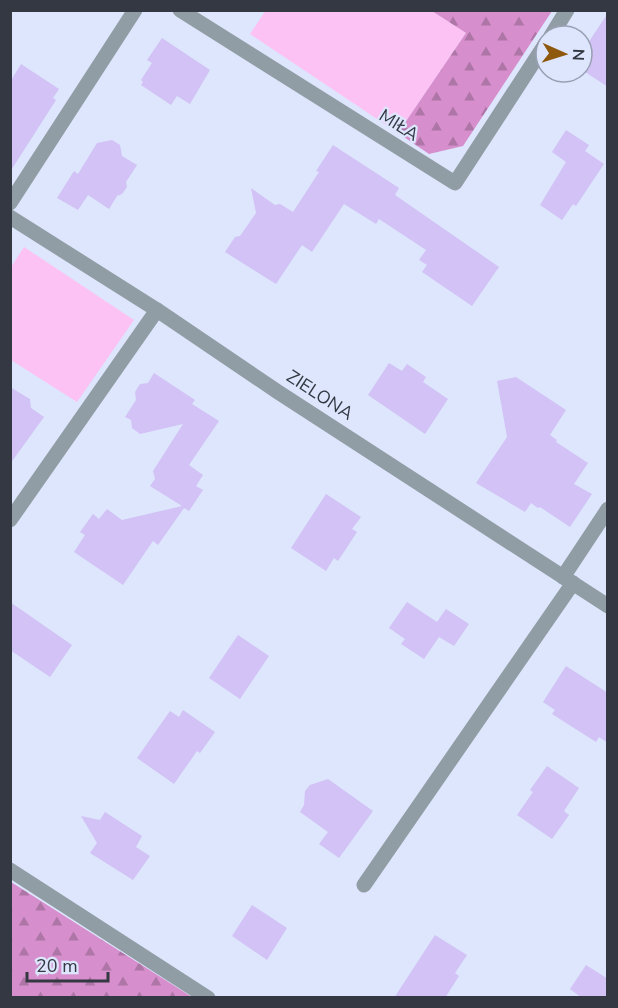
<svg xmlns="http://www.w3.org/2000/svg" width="618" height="1008" viewBox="0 0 618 1008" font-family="'Nunito Sans',sans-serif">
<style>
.grass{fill:#fdc2f4}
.forest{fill:url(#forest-firs)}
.building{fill:#d2c2f5}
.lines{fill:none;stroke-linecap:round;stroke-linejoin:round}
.minor{stroke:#919da5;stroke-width:15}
.labels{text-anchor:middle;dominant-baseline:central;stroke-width:4.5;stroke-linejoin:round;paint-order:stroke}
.street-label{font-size:18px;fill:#333843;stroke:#dde6fd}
</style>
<defs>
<pattern id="forest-firs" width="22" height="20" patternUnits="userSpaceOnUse" patternTransform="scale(1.5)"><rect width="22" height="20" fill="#d68ecc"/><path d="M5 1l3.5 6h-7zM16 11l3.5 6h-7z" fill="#ae75a7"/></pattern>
</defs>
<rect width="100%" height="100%" fill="#dde6fd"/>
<g class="grass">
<polygon points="266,10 432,11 466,33 398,133 250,34"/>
<polygon points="24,247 134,320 77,402 11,360 11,267"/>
</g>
<g class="forest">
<polygon points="432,11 552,11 463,146 429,154 398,133 466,33"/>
<polygon points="10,882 11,882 192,997 11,997"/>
</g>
<g class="building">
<polygon points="608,13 608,87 582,70 582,52"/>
<polygon points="162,38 210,70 190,104 177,96 171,105 141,85 143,82 141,80 152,63 147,60"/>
<polygon points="21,64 59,89 53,98 56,100 10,172 10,82"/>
<polygon points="566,130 589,145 585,151 604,164 576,206 573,204 562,220 540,205 566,162 552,152"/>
<polygon points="112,140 120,145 122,156 137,165 126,182 127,187 122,194 117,196 109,209 88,195 78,210 57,198 74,171 78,174 97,143"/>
<polygon points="333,145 399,188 395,195 499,267 472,306 422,272 427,265 419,260 426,250 379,219 376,224 344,204 312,252 302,245 276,284 225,252 235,237 240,236 256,213 251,188 275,205 280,204 293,212 319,172 316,171"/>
<polygon points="389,363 402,371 407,364 426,377 423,382 448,399 425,434 368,395"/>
<polygon points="154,373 195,400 192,404 219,421 189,465 203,475 196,486 203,490 189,511 184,508 158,545 153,541 123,585 74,552 85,535 80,532 93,514 99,519 107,509 122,520 182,506 150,486 155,479 153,471 183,424 140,434 132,428 131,420 125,417 136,400 135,392 140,384 148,383"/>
<polygon points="516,377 566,410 550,435 557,440 556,442 588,463 574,484 592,494 570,527 540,507 538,508 531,503 525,512 476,483 507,437 497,381"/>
<polygon points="10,387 30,399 31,408 44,417 10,464"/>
<polygon points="326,494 361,517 352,529 357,532 338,561 334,558 326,571 291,548"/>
<polygon points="10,602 72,645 50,677 10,650"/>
<polygon points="407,602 437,622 446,609 469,624 454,646 439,637 424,659 401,644 405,639 389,628"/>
<polygon points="238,635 269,656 240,699 209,678"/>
<polygon points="566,666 608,693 608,743 599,737 596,742 552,714 555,710 543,702"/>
<polygon points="183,710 215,732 200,753 197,751 174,784 137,758 170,711 179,717"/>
<polygon points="547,766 579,788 564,811 569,815 552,839 517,815 533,792 530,790"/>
<polygon points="328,779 373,811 339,858 319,844 328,832 300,812 304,805 305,791 310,785"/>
<polygon points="105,812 142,836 136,847 150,856 133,880 90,853 97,843 81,816 100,820"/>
<polygon points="252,905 287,928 267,960 232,936"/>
<polygon points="435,935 467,955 455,973 459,976 445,998 394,998"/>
<polygon points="586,965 608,979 608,998 582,998 570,989"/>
</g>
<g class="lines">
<g class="minor">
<polyline points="180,10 455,183 546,43"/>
<polyline points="551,36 567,10"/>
<polyline points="10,203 135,10"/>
<polyline points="10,217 157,310 278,392 608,606"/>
<polyline points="10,520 157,310"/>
<polyline points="563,577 608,509"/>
<polyline points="10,870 208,998"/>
<polyline points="364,885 573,583"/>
</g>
</g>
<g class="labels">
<g class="street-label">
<text transform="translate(399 125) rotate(32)">MIŁA</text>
<text transform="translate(320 395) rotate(33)">ZIELONA</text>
</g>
</g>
<rect width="618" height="1008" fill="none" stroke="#333843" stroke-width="24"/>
<g transform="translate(564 54) rotate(93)"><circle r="28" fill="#dde6fd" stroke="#99a0b3" stroke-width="1.5"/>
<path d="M0-4.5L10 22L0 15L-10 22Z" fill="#8f590d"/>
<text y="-9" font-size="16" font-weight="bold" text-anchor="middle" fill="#333843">N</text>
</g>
<path d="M27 972v9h81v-9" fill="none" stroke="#333843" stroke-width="3"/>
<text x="36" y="972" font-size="18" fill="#333843" stroke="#dde6fd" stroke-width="4.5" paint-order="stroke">20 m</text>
</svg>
